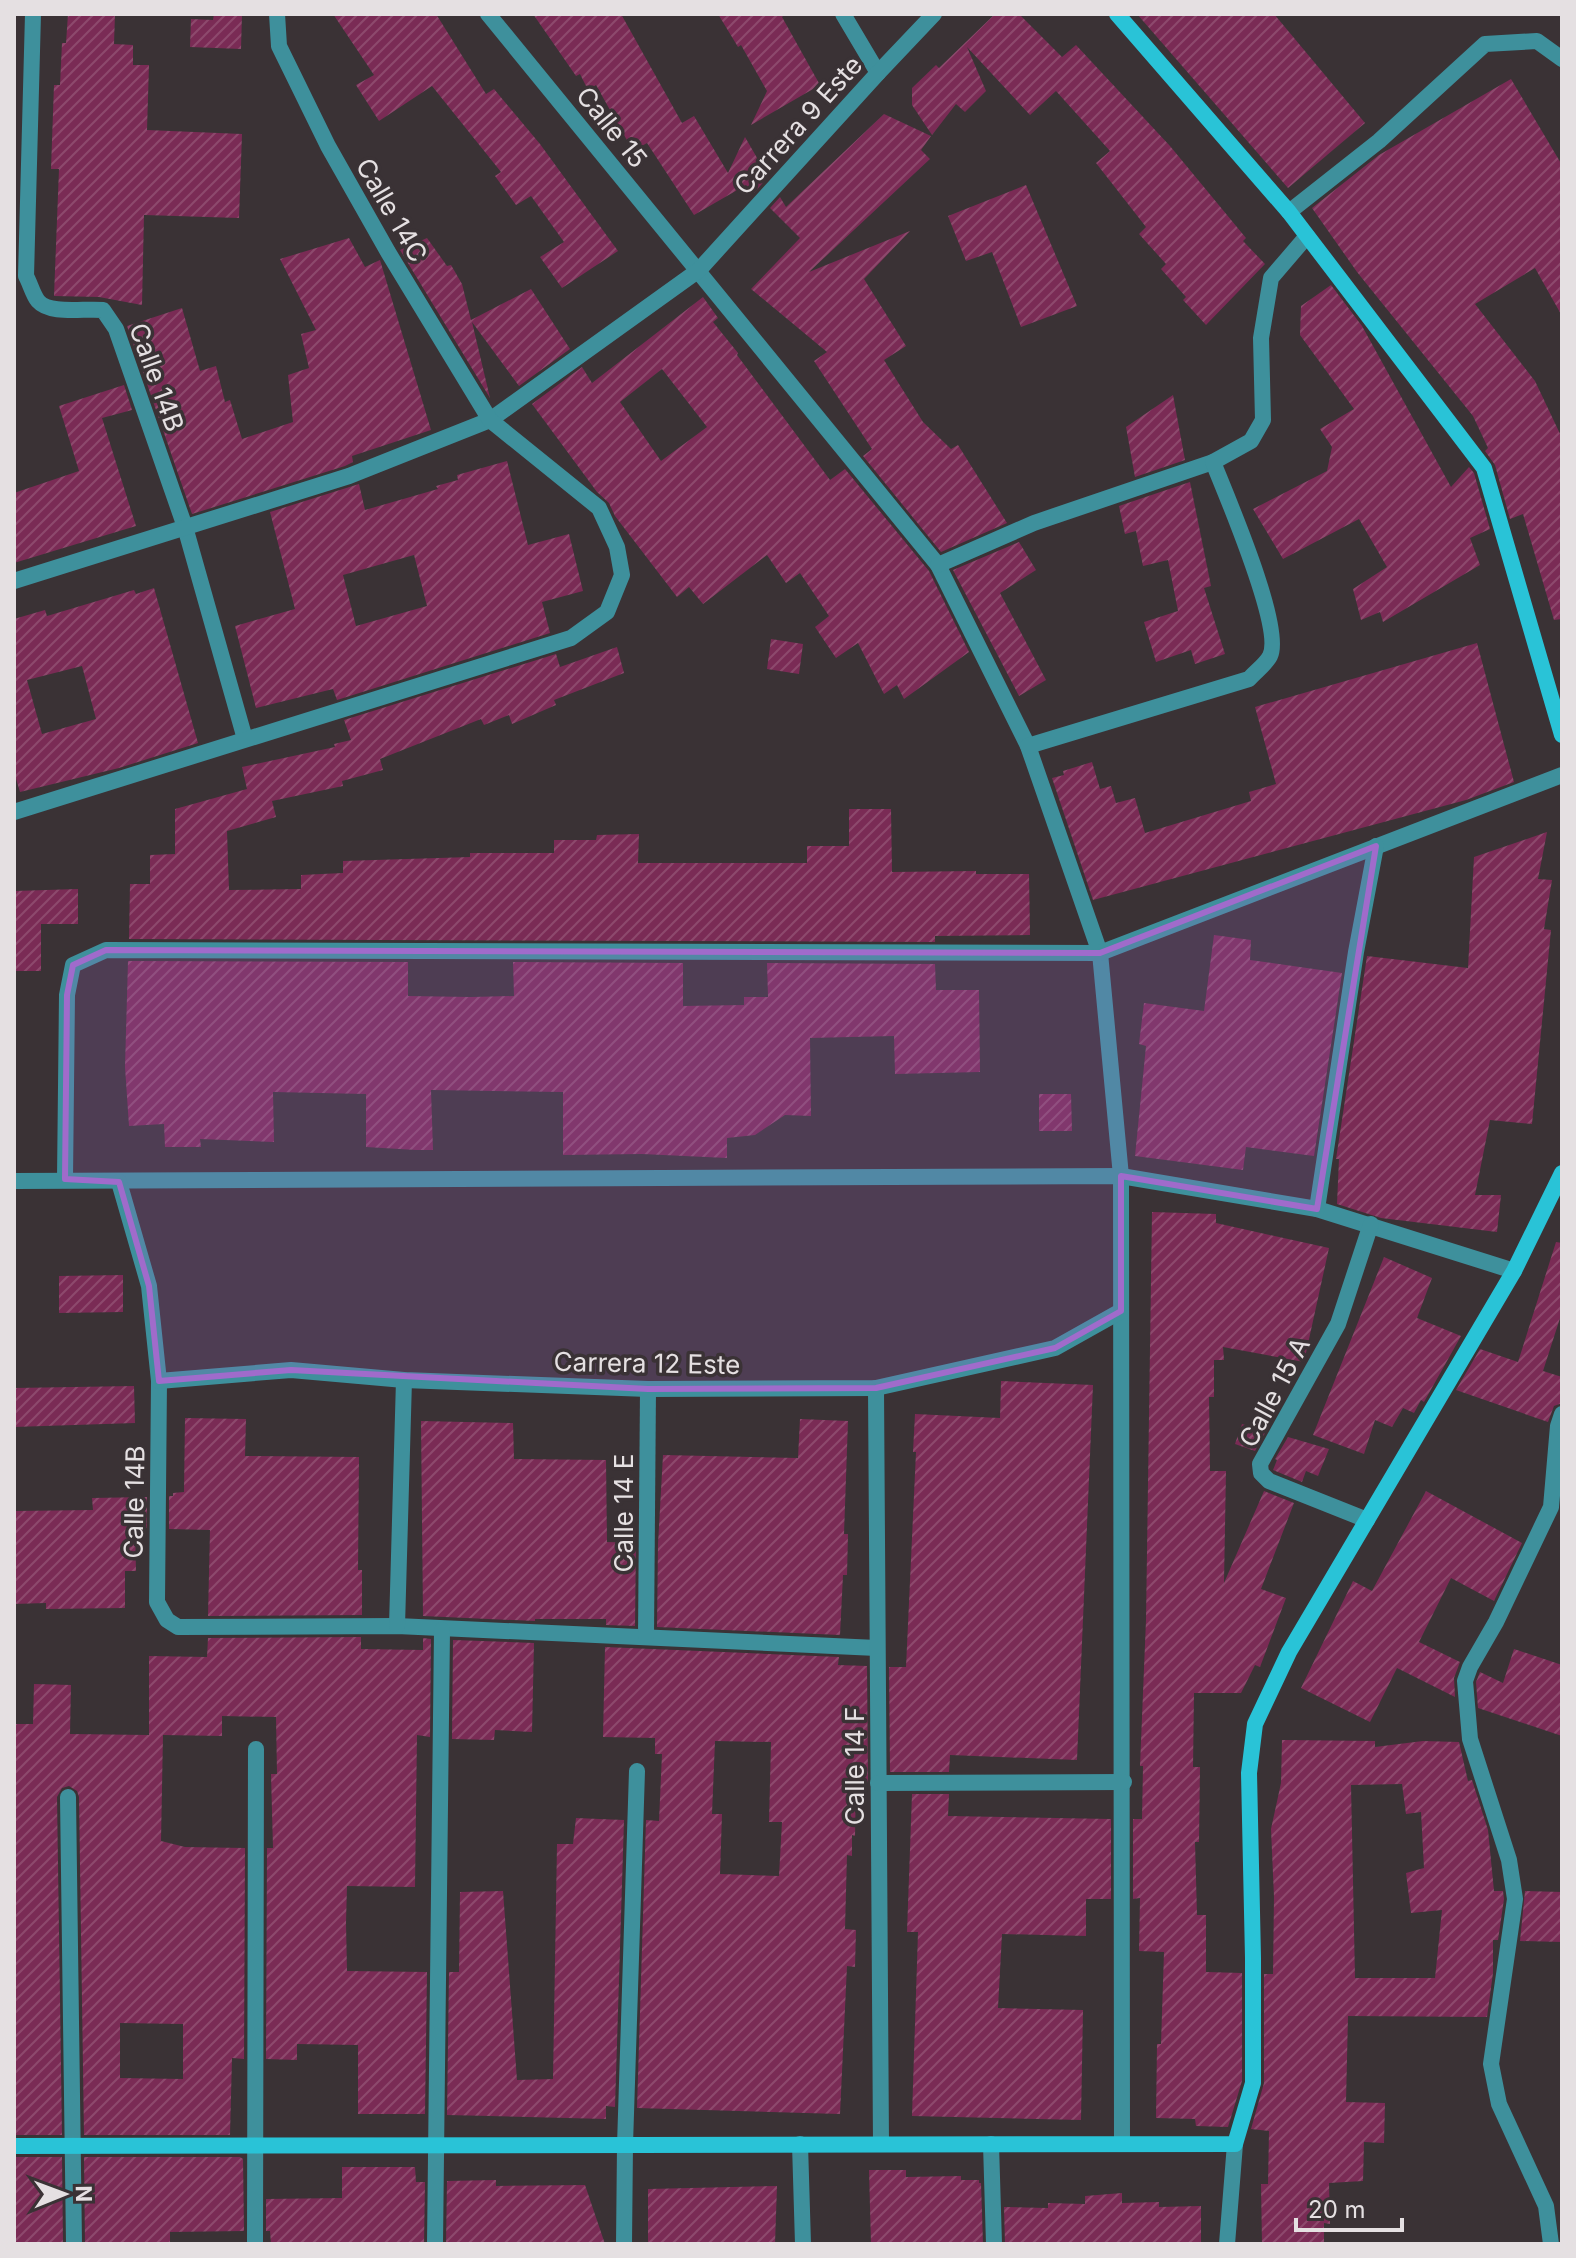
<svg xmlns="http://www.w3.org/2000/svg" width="1576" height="2258" viewBox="0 0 1576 2258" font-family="Inter,sans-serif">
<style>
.building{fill:url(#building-hatch);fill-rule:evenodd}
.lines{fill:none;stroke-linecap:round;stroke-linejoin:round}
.minor{stroke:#3e909c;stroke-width:16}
.tertiary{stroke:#3e909c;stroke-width:16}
.secondary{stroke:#29c3d7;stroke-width:16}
.marked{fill:#a06bcb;fill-opacity:0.2;stroke:#a06bcb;stroke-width:6;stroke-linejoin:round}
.labels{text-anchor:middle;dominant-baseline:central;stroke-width:7;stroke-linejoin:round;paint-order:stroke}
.street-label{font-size:26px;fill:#e5e0e2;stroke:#3a3235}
</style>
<defs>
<pattern id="building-hatch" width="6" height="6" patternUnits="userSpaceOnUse" patternTransform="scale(2)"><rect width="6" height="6" fill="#7a2b55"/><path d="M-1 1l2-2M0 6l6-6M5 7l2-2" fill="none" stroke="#8d496d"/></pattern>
</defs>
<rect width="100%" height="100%" fill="#3a3235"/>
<g class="building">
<polygon points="68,14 115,14 114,44 133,45 133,65 149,65 147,130 242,134 239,218 144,215 142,305 99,297 54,296 59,169 51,169 54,85 60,85 62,43 66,43"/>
<polygon points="214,14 242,14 241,49 190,47 191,19 213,20"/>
<polygon points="333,14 436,14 486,94 494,89 540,144 618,251 562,288 540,257 564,242 531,196 516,205 495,176 501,172 432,86 379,121 356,85 374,75"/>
<polygon points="533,14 621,14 682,123 694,116 728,173 745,137 768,177 754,193 746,185 694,215 647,143 633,151 596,85 588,90 580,74 576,76"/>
<polygon points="718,14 785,14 782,17 820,85 751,125 767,91 741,45 738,47"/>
<polygon points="995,14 1019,14 1062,57 1076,45 1170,146 1246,238 1243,241 1265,264 1206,325 1183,300 1186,297 1161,269 1166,264 1139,234 1146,227 1096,163 1110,151 1056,91 1030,115 967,47 986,91 965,112 956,104 932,135 912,105 912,88 936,65 939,68"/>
<polygon points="1137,14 1274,14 1365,123 1288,188"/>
<polygon points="1511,79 1562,165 1562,316 1535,268 1475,304 1535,381 1562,438 1562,619 1554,620 1523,514 1510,519 1495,465 1485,451 1488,448 1473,416 1357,272 1312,208 1379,155"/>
<polygon points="884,114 931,136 921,150 930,159 809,272 910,231 864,279 906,346 884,360 923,422 951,449 958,445 1007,523 941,552 863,456 872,449 814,361 827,352 751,289 800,238 770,208 780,197 786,207"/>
<polygon points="1026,185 1077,306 1021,327 992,252 966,261 948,216"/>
<polygon points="349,238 365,267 380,260 431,430 352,456 353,462 345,466 192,514 127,326 182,308 200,371 216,366 225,402 230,400 242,439 293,422 288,375 309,368 301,334 316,330 280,259"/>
<polygon points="427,238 447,266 451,265 462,284 471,320 531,289 570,349 519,386 472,322 490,398 400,250"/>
<polygon points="1331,285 1362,326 1451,487 1469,467 1474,473 1490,529 1470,538 1480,565 1383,622 1380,612 1361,620 1353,589 1387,567 1359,519 1283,559 1253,509 1327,471 1332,447 1320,429 1354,409 1300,335 1301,306"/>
<path d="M703,297L718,318L713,322L738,353L737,355L830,480L845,469L929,571L969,652L904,699L897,685L884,694L858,643L836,658L815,627L829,616L800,573L786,583L767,555L703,604L689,587L677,597L615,516L609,503L597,492L532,404L582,367L592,383ZM662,369L707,427L661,461L620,402Z"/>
<polygon points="124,385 132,410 102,418 136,526 14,563 14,493 79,471 59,406"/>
<polygon points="1173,395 1185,460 1135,477 1126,427"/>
<path d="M507,461L528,545L569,534L583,591L542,602L550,633L337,700L333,689L256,708L235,626L295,609L270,512L359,484L365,510L438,489L436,486L458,480L457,475ZM414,555L427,606L356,626L343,575Z"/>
<polygon points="1190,482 1211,586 1204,588 1225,654 1195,664 1191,650 1156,662 1144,622 1178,611 1168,560 1143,566 1136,531 1125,534 1119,506"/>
<polygon points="1019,542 1036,570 1000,593 1046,680 1019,696 953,570"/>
<path d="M154,588L198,743L119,768L20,792L14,772V619L45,610L47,616L134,590L136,594ZM82,666L96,719L42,734L27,680Z"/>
<polygon points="771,639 803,644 799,674 767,669"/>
<polygon points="1477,643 1514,782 1466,800 1093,900 1052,778 1064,775 1063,771 1092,762 1100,789 1111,786 1116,803 1135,798 1145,833 1251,801 1249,792 1276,784 1255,707"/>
<polygon points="617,647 624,673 554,700 556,705 512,724 509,715 484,725 481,719 380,759 383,770 342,781 343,786 272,801 276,817 227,831 229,890 301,889 301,875 343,873 343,861 470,857 470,853 554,853 554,840 596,840 597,835 639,834 638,863 807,863 807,846 849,846 849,809 891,809 892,872 976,871 976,874 1029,874 1030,935 935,936 935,942 129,939 130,884 150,884 150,855 175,854 175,809 247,789 242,767 335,747 334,744 351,740 344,720 556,654 560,667"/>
<polygon points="1547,832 1538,879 1552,880 1544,929 1551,930 1532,1124 1490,1120 1475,1195 1501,1195 1497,1232 1381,1218 1337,1204 1339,1159 1336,1159 1367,956 1468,968 1474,857"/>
<polygon points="78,889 78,924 41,924 41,971 14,971 14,891"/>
<polygon points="1214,935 1251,940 1250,960 1342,973 1314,1156 1246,1147 1243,1170 1135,1156 1146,1046 1139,1044 1144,1003 1204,1011"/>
<polygon points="128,961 408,962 408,996 471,997 514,996 513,962 683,963 683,1006 744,1005 744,997 768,997 767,963 935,964 936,990 979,990 980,1072 895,1074 894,1036 810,1038 811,1116 785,1115 755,1135 727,1138 727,1158 642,1154 563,1155 563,1092 431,1090 433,1150 416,1150 366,1147 366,1094 273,1092 274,1142 200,1139 201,1147 165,1147 164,1124 129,1126 125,1067"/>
<polygon points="1039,1094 1071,1094 1072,1131 1039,1131"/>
<polygon points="1152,1212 1216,1214 1216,1223 1329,1248 1304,1362 1223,1347 1224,1360 1214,1360 1214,1397 1209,1397 1210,1471 1226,1471 1224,1583 1264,1491 1294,1503 1261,1589 1286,1598 1260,1667 1255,1665 1241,1693 1194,1693 1193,1767 1200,1767 1199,1842 1195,1842 1197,1915 1206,1915 1206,1972 1242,1973 1242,2081 1228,2127 1196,2126 1195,2119 1156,2118 1157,2044 1161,2044 1164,1952 1139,1951 1140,1898 1133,1899 1133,1819 1142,1819 1143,1766 1140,1766 1146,1620"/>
<polygon points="1556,1242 1562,1243 1562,1312 1543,1371 1562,1377 1562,1403 1554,1406 1548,1422 1456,1390 1480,1349 1518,1362"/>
<polygon points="1384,1257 1432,1278 1417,1318 1461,1336 1424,1402 1421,1400 1414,1413 1403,1408 1392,1427 1375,1420 1364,1454 1313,1435"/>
<polygon points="123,1275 123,1312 59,1313 59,1276"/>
<polygon points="1001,1381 1093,1385 1077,1760 950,1755 949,1772 890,1772 889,1667 906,1667 916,1452 913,1452 915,1414 1000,1418"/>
<polygon points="134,1386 135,1423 14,1427 14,1388"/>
<polygon points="185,1418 246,1419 245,1456 359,1457 358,1570 362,1570 362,1615 208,1616 210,1530 169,1529 169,1496 173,1496 173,1493 184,1492"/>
<polygon points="800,1419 848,1421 844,1534 848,1534 847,1575 843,1575 840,1635 657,1627 658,1544 663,1455 798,1458"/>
<polygon points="421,1421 513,1423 514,1459 606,1460 607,1542 636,1543 635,1626 606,1625 606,1619 535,1619 535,1621 423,1616"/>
<polygon points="1242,1424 1266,1431 1255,1451 1235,1444"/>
<polygon points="1288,1437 1329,1449 1318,1476 1306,1471 1302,1482 1273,1470 1277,1460 1275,1459"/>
<polygon points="1426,1491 1522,1543 1494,1601 1451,1578 1419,1642 1460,1662 1454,1678 1455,1697 1397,1668 1370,1722 1301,1688 1353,1581 1372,1591"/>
<polygon points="147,1497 147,1528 135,1528 136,1571 125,1571 125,1608 46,1609 46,1603 14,1604 14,1511 93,1510 92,1498"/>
<path d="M361,1637V1649L423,1650V1638L431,1639L430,1737L417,1735L415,1887L347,1886L346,1923L347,1971L427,1972L425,2114H358V2045L297,2044V2060L266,2059L267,1848H273L271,1774H277L276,1717L222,1716V1736L163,1735L161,1841L185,1847L245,1848L244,2059L232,2058L230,2135H84L79,1797L77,1791L69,1786L62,1788L57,1797L62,2135H14V1724H33L34,1684L71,1685L70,1734L149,1735V1656L207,1657L208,1638ZM120,2023L183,2024V2079L120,2078Z"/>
<polygon points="453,1640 534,1643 532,1732 495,1730 494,1740 452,1739"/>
<path d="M605,1647L839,1657L838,1665L867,1666L868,1780L867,1783L856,1782L855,1836L852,1835V1856L847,1855L845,1929L856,1930L855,1967L847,1966L840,2114L637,2108L646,1820L659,1821L662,1754H655V1738L603,1737ZM715,1741L771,1742L769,1822H782L779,1876L720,1874L722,1814H712Z"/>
<polygon points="1514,1649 1562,1665 1562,1736 1478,1708 1476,1682 1480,1672 1503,1683"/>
<path d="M1282,1740L1375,1741V1747L1423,1741L1459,1742L1468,1781L1472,1780L1488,1830L1494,1891H1503L1504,1899L1498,1940H1493V1973L1487,2017L1348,2016L1346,2102L1385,2103L1384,2143L1364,2142L1363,2181L1329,2183L1330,2224L1324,2223V2244H1262L1261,2184H1268L1269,2131L1251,2129L1264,2083V1974H1273L1274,1897L1271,1829L1281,1783ZM1402,1784L1406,1814L1421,1812L1424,1868L1406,1873L1411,1913L1442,1910L1435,1978H1355L1351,1785Z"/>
<polygon points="912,1794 949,1794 948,1816 1111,1819 1111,1899 1086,1899 1086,1936 1002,1934 998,2008 1083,2010 1081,2120 912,2116 918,1932 907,1932"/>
<polygon points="576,1818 624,1820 615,2107 606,2106 606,2119 447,2115 449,1972 459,1972 460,1892 503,1891 517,2080 553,2079 557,1844 573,1844"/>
<polygon points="1525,1891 1562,1892 1562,1942 1520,1941"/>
<polygon points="14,2157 62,2157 63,2244 14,2244"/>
<polygon points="84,2157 240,2157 243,2159 244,2231 170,2232 170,2244 85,2244"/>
<polygon points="342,2167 415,2167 416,2182 425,2182 424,2244 271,2244 270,2231 266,2231 266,2199 342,2198"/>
<polygon points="869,2170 906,2170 906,2177 961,2176 961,2180 979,2180 979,2183 981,2183 983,2244 871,2244"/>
<polygon points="496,2180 496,2186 585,2185 605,2244 446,2244 447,2181"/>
<polygon points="777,2186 775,2244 648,2244 648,2189"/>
<polygon points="1122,2193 1122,2203 1159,2202 1159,2207 1201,2206 1201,2244 1005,2244 1004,2207 1048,2208 1048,2203 1085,2204 1085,2196"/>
</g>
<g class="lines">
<g class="minor">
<path d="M33,14L26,276C30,283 33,295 38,301C50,315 84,308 103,310L116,329L185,527L245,739"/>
<polyline points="488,14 938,565 1028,746 1100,953 1121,1176 1122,2144"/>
<polyline points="843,14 878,73"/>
<polyline points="1289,212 1379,141 1485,44 1537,41 1562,59"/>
<polyline points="938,565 1034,523 1213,462"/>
<polyline points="14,581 349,476 490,420 699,270 878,73 934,14"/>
<path d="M1028,746L1249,679C1255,672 1266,664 1270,656C1284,628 1226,495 1213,462L1251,441L1263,420L1261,338L1271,278L1307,236"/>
<polyline points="14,812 571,638 607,612 622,575 617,547 599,508 490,420 388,252 328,146 279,46 277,14"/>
<polyline points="65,1179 67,995 73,965 106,950 1100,953 1562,775"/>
<polyline points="14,1181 1121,1176 1317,1209 1514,1271"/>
<polyline points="119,1182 149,1286 159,1381 157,1602 167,1620 178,1627 397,1626 877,1648"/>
<polyline points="1317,1209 1356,952 1376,846"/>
<polyline points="159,1381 291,1370 404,1380 648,1389 876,1388 1055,1348 1121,1311"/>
<polyline points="876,1388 881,2144"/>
<polyline points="1367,1520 1269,1481 1261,1473 1260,1464 1338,1324 1371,1224"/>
<polyline points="397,1626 404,1380"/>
<polyline points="646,1637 648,1389"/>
<polyline points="878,1783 1124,1782"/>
<polyline points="68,1797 74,2244"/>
<polyline points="800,2144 803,2244"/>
<polyline points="991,2144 994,2244"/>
<polyline points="255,2244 256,1749"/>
<polyline points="435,2244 442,1630"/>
<polyline points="624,2244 625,2145 637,1771"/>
<polyline points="1227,2244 1235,2144"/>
</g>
<polyline class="tertiary" points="1551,2244 1546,2206 1499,2104 1491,2064 1515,1899 1509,1860 1470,1739 1465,1681 1470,1667 1496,1622 1551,1507 1558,1426 1562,1414"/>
<g class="secondary">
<polyline points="1117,14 1289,212 1484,468 1562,735"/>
<polyline points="14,2146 1235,2144 1253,2083 1253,1958 1249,1773 1255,1724 1289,1652 1514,1271 1562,1173"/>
</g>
</g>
<path class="marked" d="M1376,846L1317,1209L1121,1176V1311L1055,1348L876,1388L648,1389L291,1370L159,1381L149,1286L119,1182L65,1179L67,995L73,965L106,950L1100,953Z"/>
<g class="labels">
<g class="street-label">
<text transform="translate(798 125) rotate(-48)">Carrera 9 Este</text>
<text transform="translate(612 127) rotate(51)">Calle 15</text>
<text transform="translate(392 210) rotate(60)">Calle 14C</text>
<text transform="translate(157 377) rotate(70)">Calle 14B</text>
<text transform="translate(647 1363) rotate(1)">Carrera 12 Este</text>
<text transform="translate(1274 1392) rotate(-62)">Calle 15 A</text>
<text transform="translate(134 1502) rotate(-89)">Calle 14B</text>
<text transform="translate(623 1513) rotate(-90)">Calle 14 E</text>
<text transform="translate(854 1766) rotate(-90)">Calle 14 F</text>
</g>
</g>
<rect width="1576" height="2258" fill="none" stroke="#e5e0e2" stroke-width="32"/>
<g transform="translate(64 2194) rotate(89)" stroke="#3a3235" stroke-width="6" paint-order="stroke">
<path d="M0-6L14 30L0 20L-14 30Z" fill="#e5e0e2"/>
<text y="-12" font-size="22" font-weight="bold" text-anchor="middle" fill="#e5e0e2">N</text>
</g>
<path d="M1296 2218v12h106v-12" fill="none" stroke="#e5e0e2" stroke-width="4"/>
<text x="1308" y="2218" font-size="24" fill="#e5e0e2" stroke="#3a3235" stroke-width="6" paint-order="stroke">20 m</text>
</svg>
